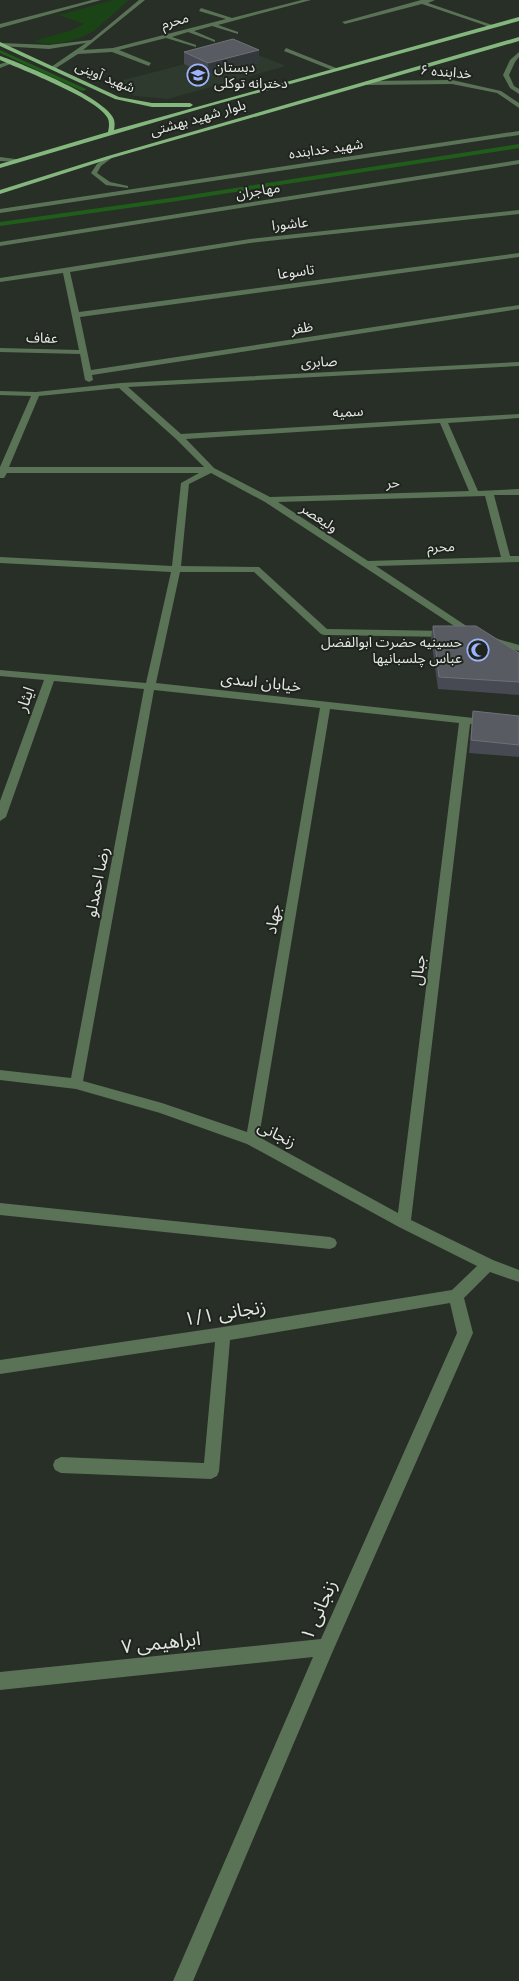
<svg xmlns="http://www.w3.org/2000/svg" width="519" height="1981" viewBox="0 0 519 1981" font-family="Karla,'Noto Sans Arabic',sans-serif">
<style>
.built{fill:#2e3a2d}
.green{fill:#1a4316}
.lines{fill:none;stroke-linecap:round;stroke-linejoin:round}
.stream{fill:#215d1a;fill-rule:evenodd}
.minor{fill:#5a7356;fill-rule:evenodd}
.major{fill:#84b77d;fill-rule:evenodd}
.wall{fill:#474a53}
.shaded-wall{fill:#33383b}
.building{fill:#585b62;stroke:#6e7176}
.labels{text-anchor:middle;dominant-baseline:central;stroke-width:4;stroke-linejoin:round;paint-order:stroke}
.far-street-label{font-size:14px;fill:#e4e8e3;stroke:#1f251e}
.far-poi-label{font-size:14px;fill:#e4e8e3;stroke:#1f251e;text-anchor:start}
.street-label{font-size:16px;fill:#e4e8e3;stroke:#1f251e}
.near-street-label{font-size:19px;fill:#e4e8e3;stroke:#1f251e}
</style>
<rect width="100%" height="100%" fill="#282f27"/>
<polygon class="built" points="243,49 286,66 168,99 134,96 108,84"/>
<path class="green" d="M113,0H129L94,31C77,41 52,48 34,41L72,30L84,24L59,15Z"/>
<g class="lines">
<g class="stream">
<polygon points="0,50 86,89 86,90 82,91 0,53"/>
<polygon points="519,144 519,148 171,202 0,226 0,222 171,198"/>
</g>
<g class="minor">
<polygon points="92,0 101,0 0,28 0,24"/>
<polygon points="139,0 145,0 83,50 113,48 226,19 199,11 201,8 232,18 302,0 311,0 218,25 238,32 238,34 212,26 194,31 215,40 215,42 188,32 172,37 196,45 196,47 166,38 119,50 151,63 149,66 112,52 78,54 53,70 51,67 86,43 49,49 0,46 2,43 49,45 91,40"/>
<polygon points="421,0 435,0 428,3 495,26 490,27 422,4 345,24 342,22"/>
<polygon points="286,48 336,68 337,69 332,70 284,51"/>
<polygon points="519,52 519,57 515,62 509,75 514,86 519,89 519,94 510,88 503,75 510,60"/>
<polygon points="8,62 13,63 0,68 0,64"/>
<polygon points="452,80 501,91 519,103 519,108 497,93 452,84 367,85 364,83 367,81"/>
<polygon points="519,131 519,135 0,213 0,209"/>
<polygon points="108,156 113,157 101,166 97,173 110,182 128,186 128,188 106,185 91,173 97,164"/>
<polygon points="0,157 23,160 20,162 0,161"/>
<polygon points="519,160 519,164 0,246 0,242"/>
<polygon points="519,210 519,214 250,243 70,272 79,312 519,253 519,257 80,317 91,370 519,305 519,309 92,375 93,380 89,382 85,380 80,354 0,352 0,348 79,350 63,273 0,282 0,278 250,239"/>
<path d="M519,362V366L128,387L181,434L519,414V418L448,423L478,491L519,489V495H494L510,556H519V562L376,566L477,633L519,645V651L471,637L265,502L211,473L189,484L181,566L259,567L327,629L448,631L453,634L448,637L324,635L321,634L254,572H180L156,683L519,723V729L470,724L411,1220L493,1260L519,1270V1282L490,1272L464,1298L473,1333L332,1653L193,1981H173L313,1657L0,1690V1672L321,1639L457,1333L450,1303L230,1340L219,1471L217,1476L211,1479L61,1473L55,1470L53,1465L55,1460L61,1457L204,1463L215,1342L0,1374V1360L223,1327L452,1290L477,1266L399,1227L247,1144L160,1113L76,1089L0,1080V1070L71,1078L144,689L54,681L6,817L0,821V801L44,680L0,676V670L146,683L171,572L0,563V557L172,566L181,483L199,473H7L4,478H0V467L31,396L0,395V391L36,392L121,383ZM119,388L176,439L204,467H9L39,396ZM440,423L469,491L270,497L214,468L186,439ZM485,496L501,557L368,561L278,502ZM154,690L320,708L247,1132L162,1103L83,1081ZM330,709L459,723L398,1213L259,1137Z"/>
<polygon points="0,1203 330,1237 335,1239 337,1243 335,1247 330,1249 0,1215"/>
</g>
<g class="major">
<path d="M519,17V21L210,106L0,168V164L108,132C109,128 110,121 107,117C96,98 22,70 0,60V56C23,64 100,96 112,116C115,120 115,125 114,130Z"/>
<polygon points="519,37 519,41 112,158 0,194 0,190 108,156"/>
<polygon points="0,42 119,97 152,103 190,103 193,105 190,107 152,107 115,99 0,46"/>
</g>
</g>
<g class="wall">
<polygon points="184,52 259,63 209,76 184,64"/>
<polygon points="433,626 519,653 519,695 438,689 431,638"/>
<polygon points="473,711 519,716 519,757 469,753"/>
</g>
<polygon class="shaded-wall" points="259,50 259,63 209,76 208,63"/>
<g class="building">
<polygon points="233,39 259,50 208,63 184,52"/>
<polygon points="433,626 476,626 519,653 519,682 439,677"/>
<polygon points="473,711 519,716 519,745 471,740"/>
</g>
<defs>
<g id="school-ring" transform="scale(1.125)"><circle r="9.5" fill="#1f251e" stroke="#9db4fd" stroke-width="1.5"/><path d="M0-5L7-2L0 1L-7-2ZM-4 1L0 2.5L4 1V4Q0 6-4 4Z" fill="#9db4fd"/></g>
<g id="mosque-ring" transform="scale(1.125)"><circle r="9.5" fill="#1f251e" stroke="#9db4fd" stroke-width="1.5"/><path d="M3.5-4.9A6 6 0 1 0 3.5 4.9A5 5 0 1 1 3.5-4.9Z" fill="#9db4fd"/></g>
</defs>
<g fill-rule="evenodd">
<use href="#school-ring" x="198" y="75"/>
<use href="#mosque-ring" x="478" y="650"/>
</g>
<g class="labels">
<g class="far-street-label">
<text transform="translate(175 21) rotate(-15)">محرم</text>
<text transform="translate(446 72) rotate(5)">خدابنده ۶</text>
<text transform="translate(105 77) rotate(22)">شهید آوینی</text>
<text transform="translate(198 118) rotate(-16)">بلوار شهید بهشتی</text>
<text transform="translate(326 149) rotate(-8)">شهید خدابنده</text>
<text transform="translate(258 191) rotate(-9)">مهاجران</text>
<text transform="translate(290 224) rotate(-6)">عاشورا</text>
<text transform="translate(296 272) rotate(-8)">تاسوعا</text>
<text transform="translate(302 328) rotate(-9)">ظفر</text>
<text transform="translate(42 338) rotate(2)">عفاف</text>
<text transform="translate(319 362) rotate(-3)">صابری</text>
<text transform="translate(348 412) rotate(-4)">سمیه</text>
<text transform="translate(393 483) rotate(-2)">حر</text>
<text transform="translate(319 518) rotate(33)">ولیعصر</text>
<text transform="translate(441 547) rotate(-2)">محرم</text>
</g>
<g class="far-poi-label">
<text x="214" y="67">دبستان<tspan x="214" dy="16">دخترانه توکلی</tspan></text>
<text x="462" y="642" text-anchor="end">حسینیه حضرت ابوالفضل<tspan x="462" dy="16">عباس چلسبانیها</tspan></text>
</g>
<g class="street-label">
<text transform="translate(261 682) rotate(6)">خیابان اسدی</text>
<text transform="translate(25 699) rotate(-70)">ایثار</text>
<text transform="translate(97 882) rotate(-79)">رضا احمدلو</text>
<text transform="translate(273 919) rotate(-80)">جهاد</text>
<text transform="translate(418 970) rotate(-83)">جبال</text>
<text transform="translate(277 1134) rotate(27)">زنجانی</text>
</g>
<g class="near-street-label">
<text transform="translate(225 1313) rotate(-9)">زنجانی ۱/۱</text>
<text transform="translate(319 1610) rotate(-66)">زنجانی ۱</text>
<text transform="translate(161 1643) rotate(-6)">ابراهیمی ۷</text>
</g>
</g>
</svg>
